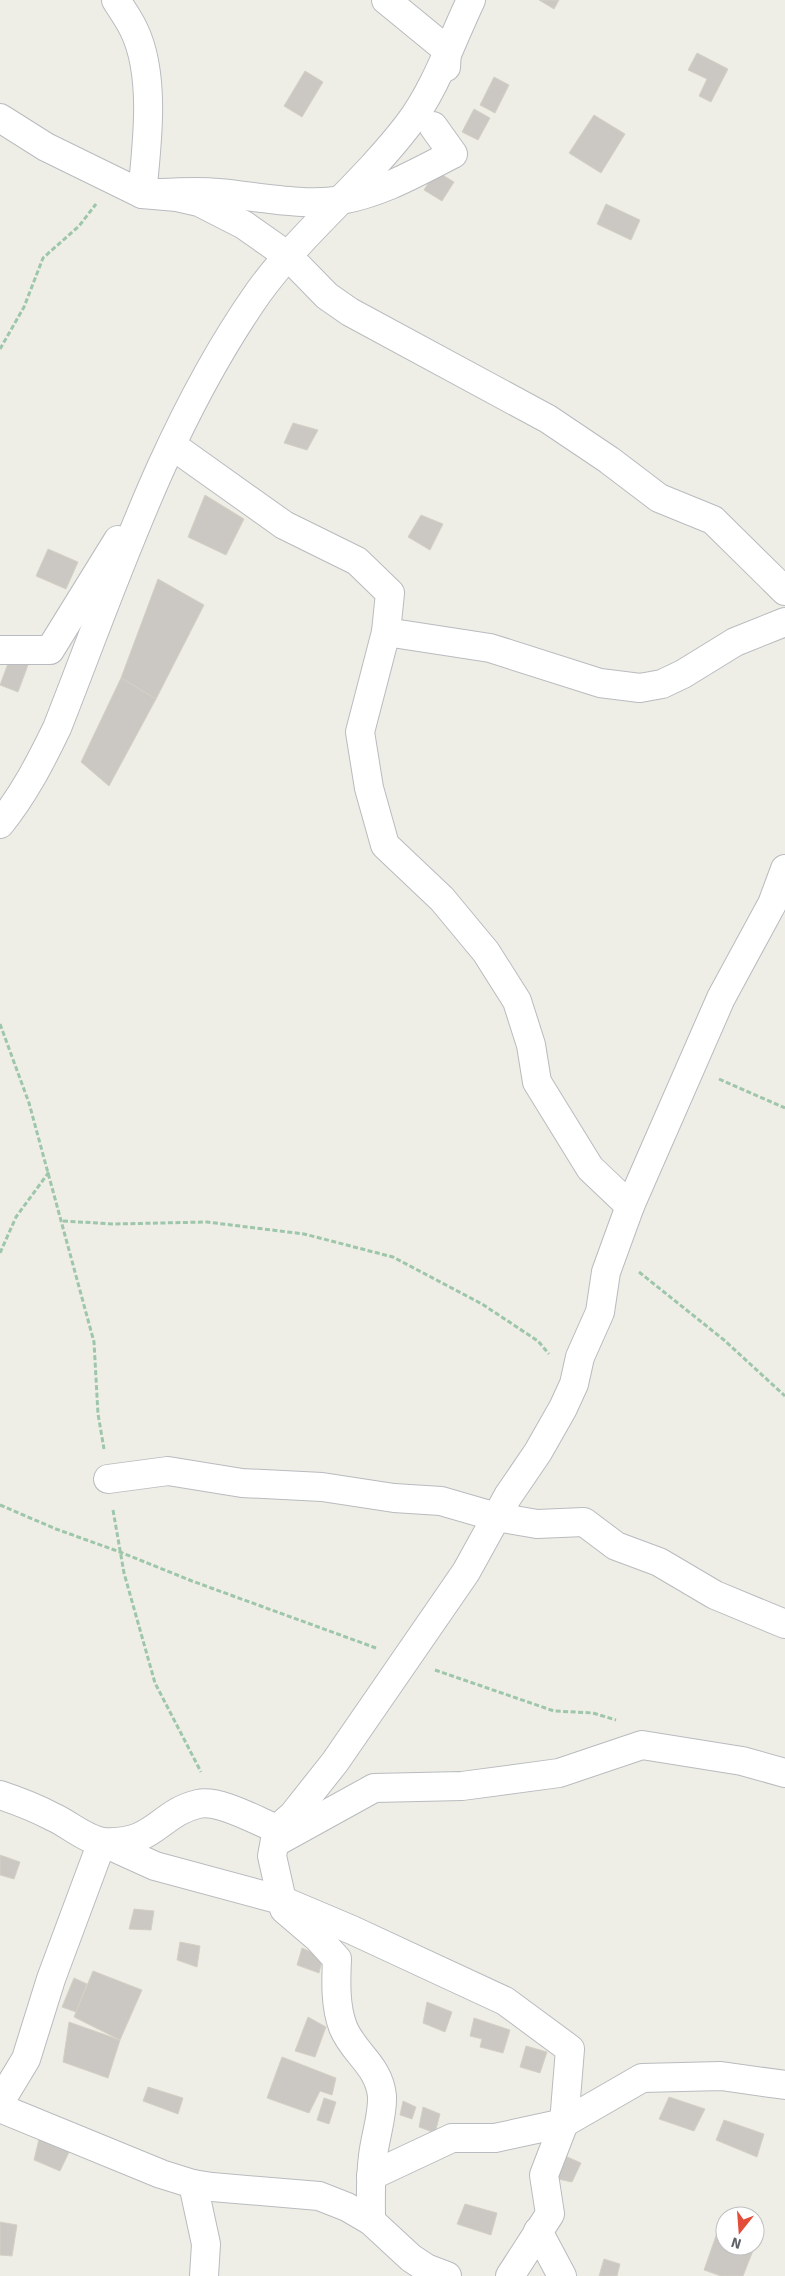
<svg xmlns="http://www.w3.org/2000/svg" width="785" height="2276" viewBox="0 0 785 2276" font-family="Signika,sans-serif">
<style>
.building{fill:#cbc8c3;stroke:#d4d0c4}
.lines{fill:none;stroke-linecap:round;stroke-linejoin:round}
.minor-casing{stroke:#b8bbbf;stroke-width:30}
.path{stroke:#9dc6ab;stroke-width:3;stroke-dasharray:5 2.5;stroke-linecap:butt}
.minor{stroke:#fff;stroke-width:28}
</style>
<rect width="100%" height="100%" fill="#efeee6"/>
<g class="building">
<polygon points="539,0 559,0 554,9"/>
<polygon points="697,53 728,69 711,102 699,96 707,79 688,70"/>
<polygon points="305,71 323,82 302,117 284,106"/>
<polygon points="494,77 509,85 495,113 480,105"/>
<polygon points="474,109 490,118 478,140 462,132"/>
<polygon points="594,115 625,134 601,173 569,153"/>
<polygon points="436,171 454,182 442,201 424,190"/>
<polygon points="606,204 640,220 631,240 597,224"/>
<polygon points="293,423 318,430 307,450 284,443"/>
<polygon points="205,495 244,519 226,555 188,537"/>
<polygon points="421,515 443,524 430,550 408,537"/>
<polygon points="48,549 78,562 66,589 36,576"/>
<polygon points="158,579 204,605 156,699 121,678"/>
<polygon points="10,658 28,665 18,692 0,685"/>
<polygon points="121,678 156,699 109,786 81,762"/>
<polygon points="0,1855 20,1862 14,1879 0,1875"/>
<polygon points="134,1909 154,1911 151,1930 129,1929"/>
<polygon points="180,1942 200,1946 197,1967 177,1960"/>
<polygon points="302,1948 323,1957 319,1973 297,1965"/>
<polygon points="93,1971 142,1990 120,2040 74,2017"/>
<polygon points="74,1978 87,1984 76,2012 62,2007"/>
<polygon points="427,2002 452,2012 445,2032 423,2023"/>
<polygon points="308,2017 326,2027 315,2057 295,2051"/>
<polygon points="474,2018 510,2030 503,2053 480,2047 482,2039 470,2036"/>
<polygon points="69,2022 120,2040 108,2078 63,2062"/>
<polygon points="526,2046 547,2052 540,2073 520,2067"/>
<polygon points="282,2057 336,2078 332,2095 320,2091 309,2113 267,2098"/>
<polygon points="148,2087 183,2098 178,2114 143,2101"/>
<polygon points="669,2097 705,2109 694,2131 659,2119"/>
<polygon points="324,2098 336,2102 329,2124 317,2120"/>
<polygon points="403,2101 416,2107 412,2119 400,2115"/>
<polygon points="423,2107 440,2114 435,2133 419,2127"/>
<polygon points="724,2120 764,2134 757,2157 716,2140"/>
<polygon points="39,2139 71,2148 60,2171 34,2160"/>
<polygon points="563,2155 581,2163 572,2182 558,2179"/>
<polygon points="465,2204 497,2213 491,2235 457,2224"/>
<polygon points="0,2222 17,2225 12,2256 0,2255"/>
<polygon points="717,2233 725,2235 725,2246 755,2246 756,2243 743,2276 721,2276 704,2270"/>
<polygon points="604,2259 620,2264 617,2276 599,2276"/>
</g>
<g class="lines">
<g class="minor-casing">
<g id="minor">
<path d="M116,0C122,10 129,19 134,30C156,75 147,145 142,194C167,193 194,190 219,193C254,196 307,207 341,200C384,192 415,173 453,154L433,126"/>
<polyline points="386,0 447,50 446,67"/>
<polyline points="0,118 46,147 142,194 177,197 199,202 244,225 288,256 327,296 350,312 548,419 609,460 659,498 713,520 785,591"/>
<polyline points="173,446 284,525 357,561 390,593 386,632 490,648 600,683 640,688 662,684 683,674 735,642 785,622"/>
<polyline points="386,632 360,732 369,788 385,845 442,899 486,952 517,1001 531,1045 537,1082 590,1168 630,1206"/>
<polyline points="0,650 50,650 118,540"/>
<path d="M0,824C24,794 40,763 57,728C115,581 166,424 258,293C302,232 362,185 408,125C436,88 451,42 471,0"/>
<polyline points="108,1479 168,1471 242,1483 322,1487 394,1498 441,1501 496,1517 537,1524 584,1522 616,1546 659,1562 715,1595 785,1624"/>
<path d="M0,1795C18,1801 36,1808 53,1817C69,1824 86,1840 104,1842C155,1845 159,1813 198,1804C219,1799 257,1821 277,1829"/>
<polyline points="278,1841 374,1788 462,1786 559,1773 642,1745 742,1761 785,1773"/>
<polyline points="0,2102 26,2059 51,1979 102,1842 155,1866 281,1900 352,1930 505,2001 570,2049 564,2123 544,2175 550,2214 510,2276"/>
<polyline points="0,2108 161,2174 193,2184 212,2187 319,2196 347,2207 371,2221 411,2258 426,2268 447,2276"/>
<polyline points="371,2176 452,2138 495,2138 564,2123 642,2078 721,2076 785,2085"/>
<polyline points="193,2184 206,2244 204,2276"/>
<path d="M371,2221C371,2200 370,2178 373,2156C375,2137 383,2115 382,2096C379,2065 353,2053 343,2027C335,2006 336,1981 337,1959L318,1938L284,1909L272,1856L277,1829L293,1815L335,1762L466,1572L508,1496L538,1452L563,1408L574,1384L580,1357L600,1312L606,1272L630,1206L721,998L772,904L785,869"/>
<polyline points="538,2231 562,2276"/>
</g>
</g>
<g class="path">
<polyline points="0,349 24,307 43,258 79,226 96,204"/>
<polyline points="0,1024 29,1103 94,1342 98,1414 104,1449"/>
<polyline points="719,1079 785,1108"/>
<polyline points="63,1221 114,1224 207,1222 304,1234 393,1257 482,1304 538,1341 549,1354"/>
<polyline points="0,1253 16,1217 49,1172"/>
<polyline points="639,1272 724,1340 785,1396"/>
<polyline points="0,1505 56,1529 120,1552 192,1581 376,1648"/>
<polyline points="113,1510 124,1573 155,1683 201,1772"/>
<polyline points="435,1670 554,1711 593,1713 616,1720"/>
</g>
<use href="#minor" class="minor"/>
</g>
<g transform="translate(740 2231) rotate(197)"><circle r="24" fill="#ffffff" stroke="#bfc0c2"/>
<path d="M0-4L9 19L0 12L-9 19Z" fill="#e34c38"/>
<text y="-8" font-size="14" font-weight="bold" text-anchor="middle" fill="#5e6166">N</text>
</g>
</svg>
